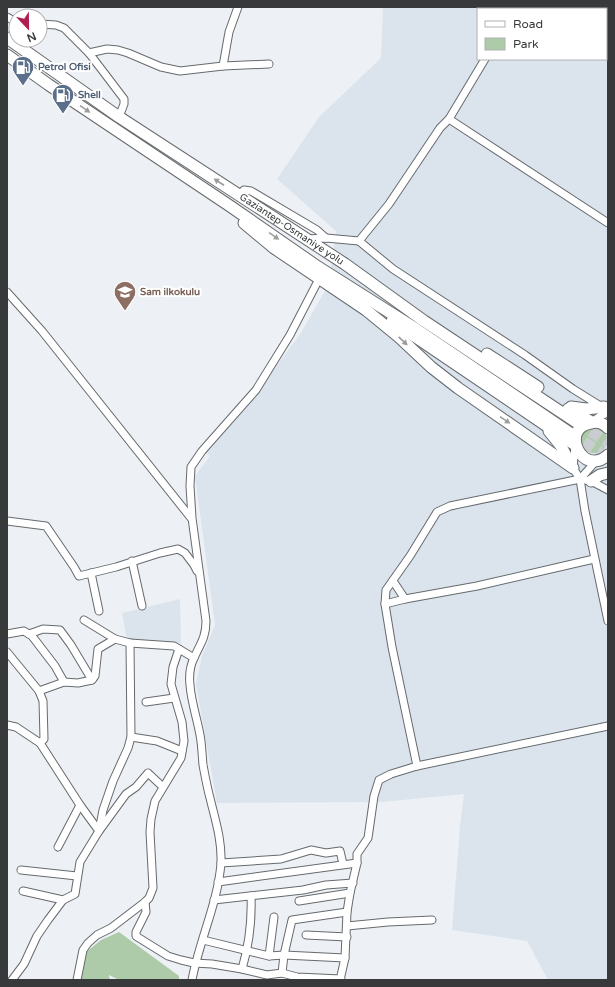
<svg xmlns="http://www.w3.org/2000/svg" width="615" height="987" viewBox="0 0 615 987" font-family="'Varela Round',sans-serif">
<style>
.built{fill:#dbe4ed;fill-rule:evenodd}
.green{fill:#adcba8}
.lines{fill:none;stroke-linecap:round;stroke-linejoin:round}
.highway-tunnel{stroke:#c9ccd0;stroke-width:11;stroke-dasharray:11 5.5;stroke-linecap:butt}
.minor-casing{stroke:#666a6d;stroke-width:9}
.highway-casing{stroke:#666a6d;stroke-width:13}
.minor{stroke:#fff;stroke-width:7}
.highway{stroke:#fff;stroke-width:11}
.oneway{fill:#9b9c9c}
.labels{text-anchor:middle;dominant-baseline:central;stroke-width:4;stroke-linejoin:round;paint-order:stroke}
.service-label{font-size:10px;font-weight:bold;fill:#4e5e75;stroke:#fff;text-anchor:start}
.street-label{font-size:10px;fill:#37393a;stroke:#fff}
.education-label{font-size:10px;font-weight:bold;fill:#785e54;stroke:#fff;text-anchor:start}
</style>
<rect width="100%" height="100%" fill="#edf1f5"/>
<g class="built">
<path d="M383,7H608V980H548L527,941L452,930L460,826L464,794L382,802L217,803L196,684L202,656L215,625L195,476L210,456L206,453L269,376L301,333L327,287H328L336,231L277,179L319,117L381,58ZM478,9H606V59H478Z"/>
<polygon points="180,599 181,643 169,646 128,645 122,613"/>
</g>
<g class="green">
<circle cx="594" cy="440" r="13"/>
<polygon points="119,932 179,976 179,980 119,980 109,975 110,980 80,980 85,953 101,940"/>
</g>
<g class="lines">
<g class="highway-tunnel">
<polyline points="577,422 608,443"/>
<polyline points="570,433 608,457"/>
</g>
<g class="minor-casing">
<g id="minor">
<polyline points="559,7 562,9"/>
<polyline points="518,9 519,7"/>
<polyline points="7,17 16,22"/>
<polyline points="40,24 56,25 64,28 89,53 107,49 118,50 128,53 161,67 180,71 223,66 269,64"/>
<polyline points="606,38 608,39"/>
<polyline points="89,53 124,99 124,104 119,117"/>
<polyline points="485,59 449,119 440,128 389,204 359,241 393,269 525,355 573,389 602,407"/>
<polyline points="223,66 229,32 238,7"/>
<polyline points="449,119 608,223"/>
<polyline points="239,195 244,190 251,191 317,230 326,238"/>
<polyline points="308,239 326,238 359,241"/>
<polyline points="7,292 42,331 191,518"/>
<polyline points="592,422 600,416 608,413"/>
<polyline points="575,446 573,468 580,479 591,481 608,490"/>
<polyline points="580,479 585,511 608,621"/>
<polyline points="7,521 46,526 74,567 79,576 116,567 160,553 178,549 185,553 194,565 197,571"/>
<polyline points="132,561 142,606"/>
<polyline points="91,573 99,611"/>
<polyline points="393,581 405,599"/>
<polyline points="385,604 405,599 477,586 594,559"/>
<polyline points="84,620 115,639"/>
<polyline points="7,634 24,631 32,636 55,666 64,682"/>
<polyline points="29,634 43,629 60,630 71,645 92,680"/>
<polyline points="7,652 39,691 43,701 44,739 40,743"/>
<polyline points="39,691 64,682 78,683 92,680 95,676 98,649 115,639 130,643 174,646 194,658"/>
<polyline points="146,702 174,698"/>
<polyline points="7,725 16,727 40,743 80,805 99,831 126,794 136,787 148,773 163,787"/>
<polyline points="131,737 157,741 182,751"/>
<polyline points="417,766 392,647 385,604 386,590 410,556 437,512 450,506 580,479 597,460"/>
<polyline points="58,847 80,805"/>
<polyline points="221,863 281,859 311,850 326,853 340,851 343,864"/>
<polyline points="21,870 77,876"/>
<polyline points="218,882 357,863"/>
<polyline points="23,891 63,900"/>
<polyline points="214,900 303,890 326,885 353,883"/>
<polyline points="299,901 350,893"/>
<polyline points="145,902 146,912 136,932 136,936 139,938 168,956 181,960 194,963 212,964 242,969 267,975 282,973 284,955 292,920 347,912"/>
<polyline points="347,926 388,922 432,920"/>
<polyline points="306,935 347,937"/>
<polyline points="203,940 269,956 284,955 345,958"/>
<polyline points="269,956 274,917"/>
<path d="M242,969C249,945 252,921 251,896"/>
<polyline points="282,973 297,977 341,979"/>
<polyline points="12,980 24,964 37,936 48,920 63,900 75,894 80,862 99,831 103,810 113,781 128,748 131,737 130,643"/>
<polyline points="77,980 83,950 88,943 97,935 111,928 145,902 149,898 153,888 150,832 151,819 155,801 181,758 184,741 182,722 171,684 173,667 179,649"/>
<path d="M192,980C199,941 218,903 221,863C222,840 215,819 210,798C207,787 205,776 203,765C202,755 202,745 200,735C197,718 191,701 190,685C189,676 190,666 194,658C200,644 206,638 206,621L192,518L190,486L191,467L202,451L256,390L290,335L319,279"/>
<polyline points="340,980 345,958 347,912 350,893 357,863 357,854 368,838 374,796 379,780 391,774 417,766 608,726"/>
</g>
</g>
<g class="highway-casing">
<g id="highway">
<path id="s1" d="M7,38L119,117L345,264L424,321L576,422"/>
<polyline points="7,55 49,85 230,206 318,267 416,329 570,433"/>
<polyline points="244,223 274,248 366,310 399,337 431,367 458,388 573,468"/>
<polyline points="392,321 575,445"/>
<polyline points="487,354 538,387"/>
<polyline points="571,407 586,409 604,407"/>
<polyline points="568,409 592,422"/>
<path d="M608,428C603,423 597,421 591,423C559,428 582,478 608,455"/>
<polyline points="549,431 561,446 571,465"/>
<polyline points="591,481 600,475 608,473"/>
</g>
</g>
<use href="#minor" class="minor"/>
<use href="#highway" class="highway"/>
</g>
<defs><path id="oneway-solid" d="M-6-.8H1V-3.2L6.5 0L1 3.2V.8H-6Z"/></defs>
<g class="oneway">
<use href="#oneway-solid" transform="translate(85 109) rotate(34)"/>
<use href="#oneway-solid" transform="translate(219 182) rotate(-147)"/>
<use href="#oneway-solid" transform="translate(274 236) rotate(35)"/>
<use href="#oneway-solid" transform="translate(403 341) rotate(43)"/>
<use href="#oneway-solid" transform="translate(505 420) rotate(34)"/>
</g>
<defs>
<g id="fuel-pin" transform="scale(1.15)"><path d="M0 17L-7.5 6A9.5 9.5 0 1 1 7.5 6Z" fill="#5c6f8a" stroke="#fff"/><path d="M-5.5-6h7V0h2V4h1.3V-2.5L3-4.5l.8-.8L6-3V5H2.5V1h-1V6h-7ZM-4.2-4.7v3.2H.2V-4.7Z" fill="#fff"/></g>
<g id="school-pin" transform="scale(1.15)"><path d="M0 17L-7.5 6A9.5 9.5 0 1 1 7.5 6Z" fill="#8d6e63" stroke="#fff"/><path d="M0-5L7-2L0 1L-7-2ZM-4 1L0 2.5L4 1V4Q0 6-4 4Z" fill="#fff"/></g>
</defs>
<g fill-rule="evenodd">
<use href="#fuel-pin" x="23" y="67"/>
<use href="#fuel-pin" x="63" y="95"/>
<use href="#school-pin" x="125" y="292"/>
</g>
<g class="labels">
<g class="service-label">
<text x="38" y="67">Petrol Ofisi</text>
<text x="78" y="95">Shell</text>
</g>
<g class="street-label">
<text stroke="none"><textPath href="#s1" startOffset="343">Gaziantep-Osmaniye yolu</textPath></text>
</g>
<g class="education-label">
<text x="140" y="292">Sam ilkokulu</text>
</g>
</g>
<rect width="615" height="987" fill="none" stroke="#37393a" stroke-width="16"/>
<rect x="477" y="8" width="130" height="52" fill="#ffffff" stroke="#afb0b0"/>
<rect x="485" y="21" width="20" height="6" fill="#ffffff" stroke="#afb0b0"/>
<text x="513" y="28" font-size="12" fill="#37393a">Road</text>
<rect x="485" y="38" width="20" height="12" fill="#adcba8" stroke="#afb0b0"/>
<text x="513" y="48" font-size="12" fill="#37393a">Park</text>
<g transform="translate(28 28) rotate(158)"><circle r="19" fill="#ffffff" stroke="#afb0b0"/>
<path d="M0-3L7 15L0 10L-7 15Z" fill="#af1e52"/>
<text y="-6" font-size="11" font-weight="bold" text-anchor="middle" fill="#37393a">N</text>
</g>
</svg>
